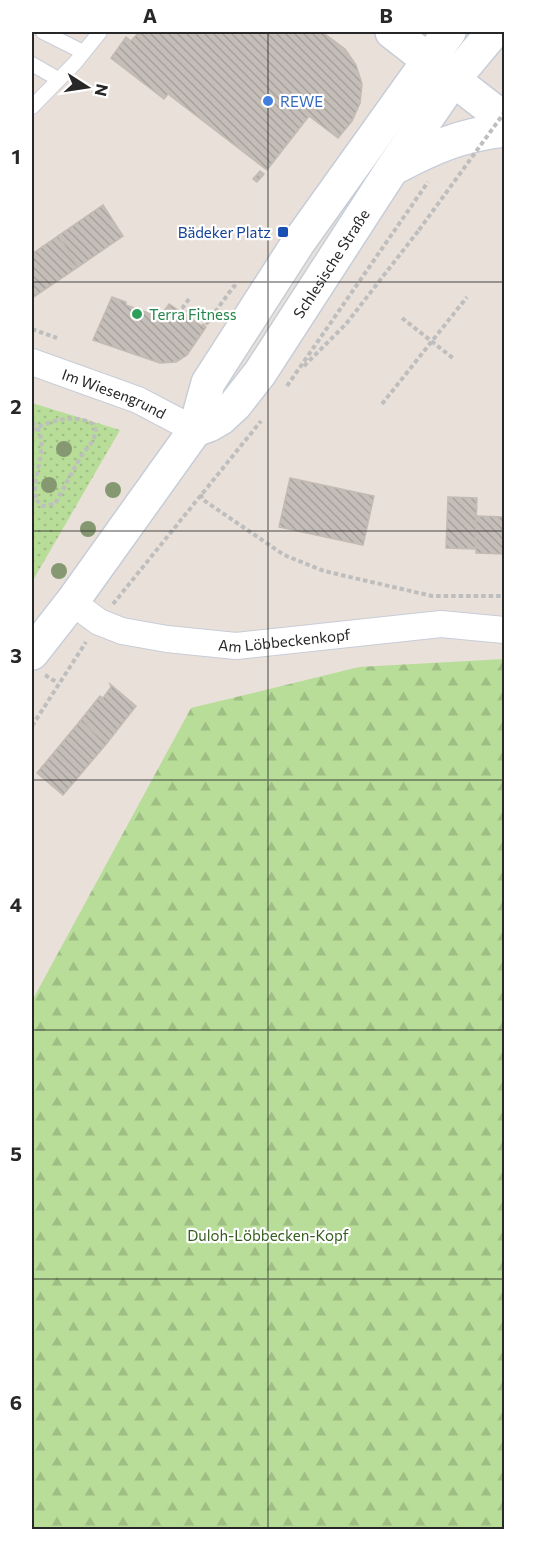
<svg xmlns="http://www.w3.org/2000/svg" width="536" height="1561" viewBox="0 0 536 1561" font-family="Commissioner,sans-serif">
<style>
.grass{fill:url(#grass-dots)}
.forest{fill:url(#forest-firs)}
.building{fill:url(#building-back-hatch);stroke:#c3bbb3;stroke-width:1.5}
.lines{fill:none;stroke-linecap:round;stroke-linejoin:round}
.service-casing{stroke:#c7cdd8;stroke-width:16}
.minor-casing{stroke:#c7cdd8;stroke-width:28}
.secondary-casing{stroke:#c7cdd8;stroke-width:36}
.path{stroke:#bebebe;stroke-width:4;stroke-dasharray:4.5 3;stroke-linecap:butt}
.service{stroke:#fff;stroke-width:14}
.minor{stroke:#fff;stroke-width:26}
.secondary{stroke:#fff;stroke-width:33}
.path-bridge{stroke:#bebebe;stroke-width:4;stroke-dasharray:4.5 3;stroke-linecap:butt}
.tree{fill:#859872}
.grid{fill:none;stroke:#272727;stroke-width:1.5;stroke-opacity:0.55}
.shop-dot{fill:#3f7fe0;stroke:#fff;stroke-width:2}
.transit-dot{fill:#1a4fb4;stroke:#fff;stroke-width:2}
.leisure-dot{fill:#2e9e5b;stroke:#fff;stroke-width:2}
.labels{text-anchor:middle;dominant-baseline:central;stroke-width:4.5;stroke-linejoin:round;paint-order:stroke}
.shop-label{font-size:15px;fill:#366cbe;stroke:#fff;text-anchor:start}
.transit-label{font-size:15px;fill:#164399;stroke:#fff;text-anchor:end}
.street-label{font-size:15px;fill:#272727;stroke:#fff}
.leisure-label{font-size:15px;fill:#27864d;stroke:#fff;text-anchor:start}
.park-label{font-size:15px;fill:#335d1d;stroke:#fff}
.neatline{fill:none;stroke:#272727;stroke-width:2}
.grid-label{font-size:20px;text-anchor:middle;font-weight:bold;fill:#272727}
</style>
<defs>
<pattern id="grass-dots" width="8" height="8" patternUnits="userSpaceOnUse" patternTransform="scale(1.5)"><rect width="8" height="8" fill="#b8dd98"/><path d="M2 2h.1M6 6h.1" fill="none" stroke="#9ebe83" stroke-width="1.8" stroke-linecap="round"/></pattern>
<pattern id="forest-firs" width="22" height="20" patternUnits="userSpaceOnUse" patternTransform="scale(1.5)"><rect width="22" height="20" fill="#b8dd98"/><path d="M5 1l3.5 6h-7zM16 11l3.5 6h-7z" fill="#9ebe83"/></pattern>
<pattern id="building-back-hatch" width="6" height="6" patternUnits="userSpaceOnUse" patternTransform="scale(1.5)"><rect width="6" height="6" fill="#c4bdb8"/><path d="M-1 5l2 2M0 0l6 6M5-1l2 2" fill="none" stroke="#a8a29e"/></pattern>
</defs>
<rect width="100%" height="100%" fill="#e9e0d9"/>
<polygon class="grass" points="32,403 120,430 32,582"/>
<polygon class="forest" points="504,659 504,1529 32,1529 32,1001 191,708 359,667"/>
<g class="building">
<polygon points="139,32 322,32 345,49 356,65 362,84 360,103 352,121 338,138 309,116 267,170 168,94 164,99 111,58 126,37 131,41"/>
<polygon points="260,171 264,174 257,182 253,179"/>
<polygon points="103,205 123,236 78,267 58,236"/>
<polygon points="58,236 78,267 32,298 32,254"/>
<polygon points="112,297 126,302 126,305 160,317 169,304 202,326 203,324 206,327 187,355 176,362 160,363 93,340"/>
<polygon points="290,478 374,496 363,545 279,527"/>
<polygon points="448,497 477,498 475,549 446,548"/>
<polygon points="476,516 504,517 504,554 476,553"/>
<polygon points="110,684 136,706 107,743 80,721 100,696 103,698 111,687"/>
<polygon points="80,721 107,743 63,795 37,773"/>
</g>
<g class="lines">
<g class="service-casing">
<g id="service">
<polyline points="43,32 83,52"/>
<polyline points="32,64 58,79"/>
<polyline points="32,107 75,63 100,32"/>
</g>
</g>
<g class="minor-casing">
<g id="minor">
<path id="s1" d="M32,362L138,400L195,430"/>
<path id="s2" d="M72,602L99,622L122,631L167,639L236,646L441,624L504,630"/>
</g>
</g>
<g class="secondary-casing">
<g id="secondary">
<polyline points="392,32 504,119"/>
<path d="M396,167C433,147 462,135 504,130"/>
<path id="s3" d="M195,430L209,425L221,418L235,405L260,373L392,169L453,80L493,32"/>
<polyline points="32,653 72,602 195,430 208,383 298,243 449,32"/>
</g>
</g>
<g class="path">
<polyline points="189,299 183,307 207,323 234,286 237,288"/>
<polyline points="402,318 454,359"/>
<polyline points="32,329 57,338"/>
<polyline points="304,366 346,324 419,230"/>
<polyline points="287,386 428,182"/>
<polyline points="382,404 467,297"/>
<path d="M32,422C54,442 30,475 36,499"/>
<path d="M32,430C50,421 74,413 93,424L96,431L93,441L81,456L55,504L42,506L32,495"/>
<polyline points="201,494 202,499 284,555 324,571 432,596 504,596"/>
<polyline points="113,604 261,421"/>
<polyline points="45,675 58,683"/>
<polyline points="32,726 86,642"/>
</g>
<use href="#service" class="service"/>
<use href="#minor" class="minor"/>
<use href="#secondary" class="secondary"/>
<polyline class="path-bridge" points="419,230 504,113"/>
</g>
<g class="tree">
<circle cx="64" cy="449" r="8"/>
<circle cx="49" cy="485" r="8"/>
<circle cx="113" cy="490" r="8"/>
<circle cx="88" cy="529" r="8"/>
<circle cx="59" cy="571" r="8"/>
</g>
<path class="grid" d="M268,32V1530M32,282H504M32,531H504M32,780H504M32,1030H504M32,1279H504"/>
<circle class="shop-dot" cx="268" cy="101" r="6"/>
<rect class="transit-dot" x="277" y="226" width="12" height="12" rx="3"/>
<circle class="leisure-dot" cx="137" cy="314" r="6"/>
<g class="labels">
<g class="shop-label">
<text x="280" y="101">REWE</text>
</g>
<g class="transit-label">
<text x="271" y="232">Bädeker Platz</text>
</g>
<g class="street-label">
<text stroke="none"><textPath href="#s3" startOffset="219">Schlesische Straße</textPath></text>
<text stroke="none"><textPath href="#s1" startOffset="88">Im Wiesengrund</textPath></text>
<text stroke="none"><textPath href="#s2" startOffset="222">Am Löbbeckenkopf</textPath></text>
</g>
<g class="leisure-label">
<text x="149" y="314">Terra Fitness</text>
</g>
<g class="park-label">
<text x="268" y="1235">Duloh-Löbbecken-Kopf</text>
</g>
</g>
<rect width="536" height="1561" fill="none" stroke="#ffffff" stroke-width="66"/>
<g transform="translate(87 87) rotate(102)" stroke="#ffffff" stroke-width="4.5" paint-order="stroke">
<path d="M0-4.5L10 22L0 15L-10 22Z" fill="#272727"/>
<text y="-9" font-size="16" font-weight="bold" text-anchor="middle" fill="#272727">N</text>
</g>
<rect x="33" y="33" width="470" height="1495" class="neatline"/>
<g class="grid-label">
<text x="150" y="23">A</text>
<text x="386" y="23">B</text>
<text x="16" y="164">1</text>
<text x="16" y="414">2</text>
<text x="16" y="663">3</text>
<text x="16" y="912">4</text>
<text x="16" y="1161">5</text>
<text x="16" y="1410">6</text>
</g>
</svg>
